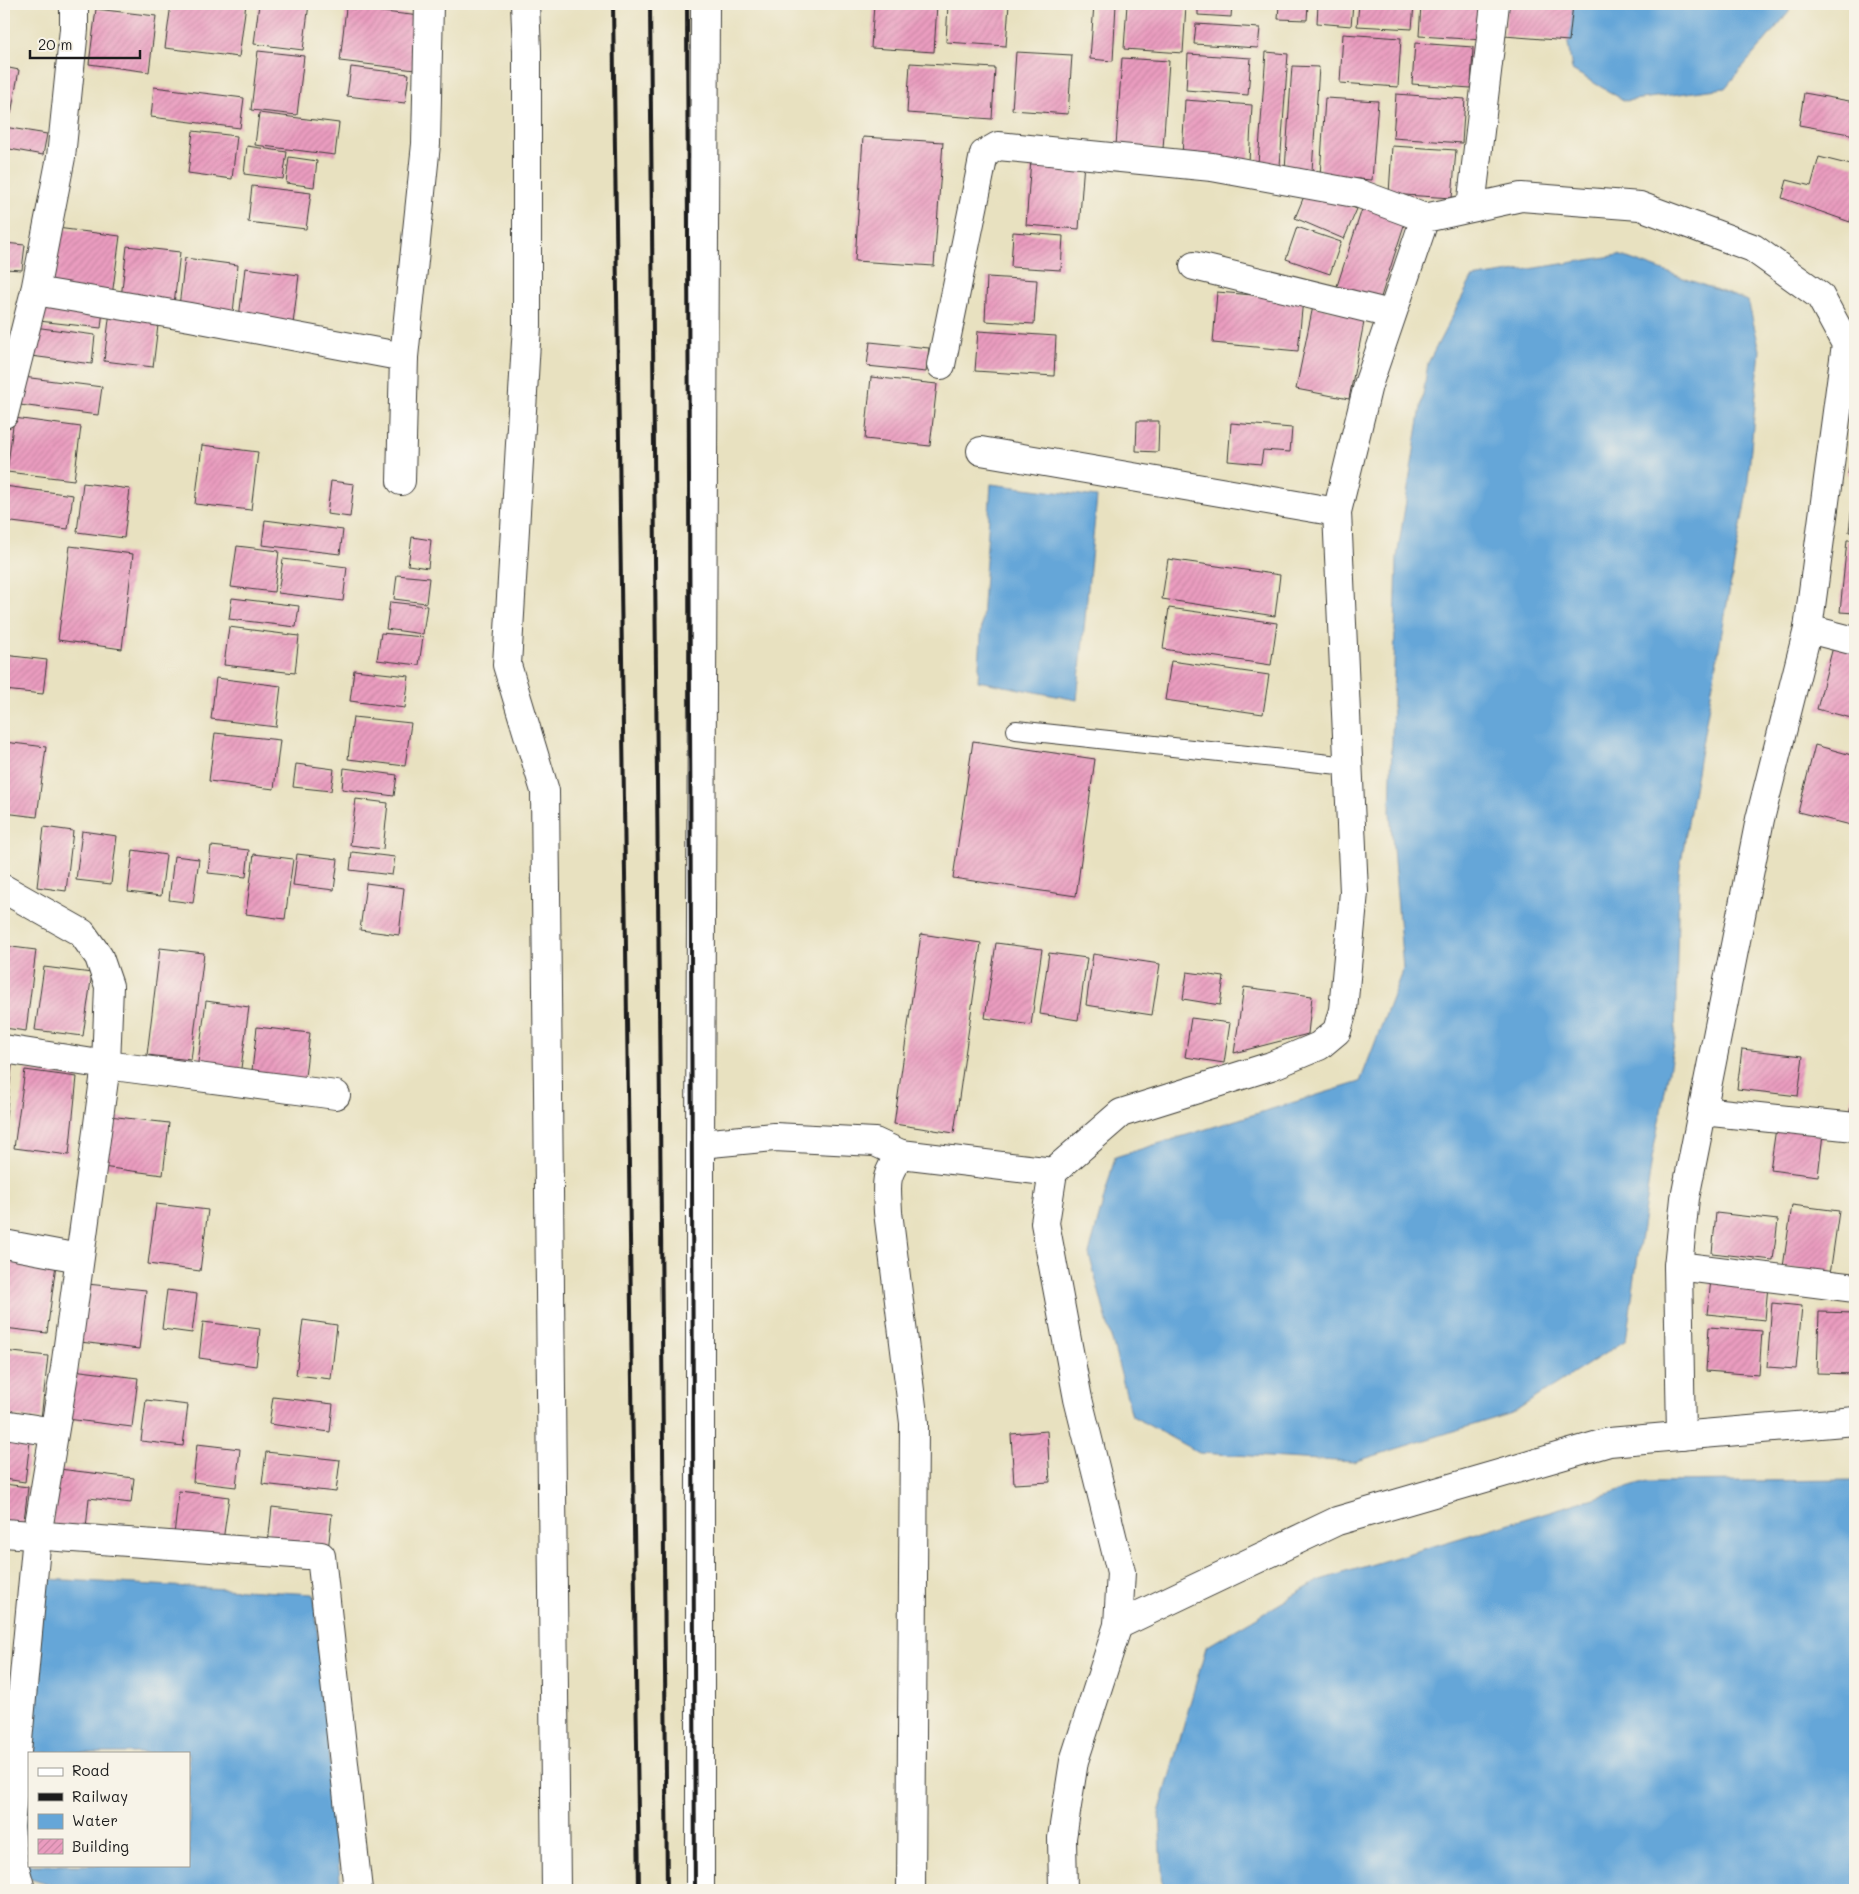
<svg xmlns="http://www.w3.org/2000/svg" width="1859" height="1894" viewBox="0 0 1859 1894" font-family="Mali,sans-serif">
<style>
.water{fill:#65a6d8;stroke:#40617a;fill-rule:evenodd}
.building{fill:url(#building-hatch)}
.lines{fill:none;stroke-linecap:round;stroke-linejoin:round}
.lane-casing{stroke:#3b3a35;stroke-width:20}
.street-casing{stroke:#3b3a35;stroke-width:30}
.lane{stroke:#fff;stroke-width:18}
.street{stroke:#fff;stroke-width:28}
.rail{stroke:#1c1c1c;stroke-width:4}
</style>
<defs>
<pattern id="building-hatch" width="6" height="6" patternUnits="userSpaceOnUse" patternTransform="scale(1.25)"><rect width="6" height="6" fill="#ea9cbf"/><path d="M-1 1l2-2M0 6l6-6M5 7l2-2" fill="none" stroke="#c886a4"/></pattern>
</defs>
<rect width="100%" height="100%" fill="#f7f3e8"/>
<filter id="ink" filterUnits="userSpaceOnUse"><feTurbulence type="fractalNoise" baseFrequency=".02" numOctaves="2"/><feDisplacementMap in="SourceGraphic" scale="10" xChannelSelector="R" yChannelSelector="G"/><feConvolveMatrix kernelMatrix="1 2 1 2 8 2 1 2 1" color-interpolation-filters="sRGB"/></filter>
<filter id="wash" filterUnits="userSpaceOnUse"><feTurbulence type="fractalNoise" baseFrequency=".0096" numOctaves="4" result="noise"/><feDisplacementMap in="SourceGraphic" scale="20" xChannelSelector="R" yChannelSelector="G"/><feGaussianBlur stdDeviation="1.12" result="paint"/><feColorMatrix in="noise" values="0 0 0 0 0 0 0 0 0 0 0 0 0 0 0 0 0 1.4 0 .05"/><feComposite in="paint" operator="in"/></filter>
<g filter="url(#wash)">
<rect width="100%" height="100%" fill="#e8e1c0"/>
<g class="water">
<polygon points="1562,4 1790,4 1789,12 1725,88 1625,101 1572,70"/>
<polygon points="1619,255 1748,301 1760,350 1747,492 1679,873 1675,1039 1652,1158 1626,1340 1512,1413 1354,1462 1199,1453 1132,1416 1089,1254 1115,1157 1360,1082 1403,969 1390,812 1397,557 1428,363 1472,278"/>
<polygon points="991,484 1097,497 1077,700 978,681"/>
<polygon points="1855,1480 1855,1890 1163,1890 1159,1813 1206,1647 1320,1580 1647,1482"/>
<path d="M29,1578L314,1594L341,1890H68L15,1873ZM29,1753H189V1865H29Z"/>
</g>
<g id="blocks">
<g class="building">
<polygon points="130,4 164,4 164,9"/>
<polygon points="171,4 246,4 239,57 165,48"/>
<polygon points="259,4 309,4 303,50 254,44"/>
<polygon points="874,4 937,4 934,52 871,48"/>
<polygon points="948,4 1009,4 1006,46 946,42"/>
<polygon points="1094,4 1116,4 1113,61 1090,59"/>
<polygon points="1127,4 1186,5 1183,53 1124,49"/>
<polygon points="1198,4 1232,4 1231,17 1198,15"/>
<polygon points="1279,4 1308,4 1307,20 1278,19"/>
<polygon points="1318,4 1353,4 1351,26 1317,23"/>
<polygon points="1359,4 1414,4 1412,29 1357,26"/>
<polygon points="1421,4 1485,4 1483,40 1419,36"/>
<polygon points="1507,4 1573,4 1569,41 1504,36"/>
<polygon points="346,8 421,16 415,70 340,61"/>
<polygon points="96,9 156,16 149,72 89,64"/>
<polygon points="1196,24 1260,28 1258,48 1194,44"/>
<polygon points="1343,34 1401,38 1398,87 1340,83"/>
<polygon points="1415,43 1473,47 1471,88 1412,84"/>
<polygon points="258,51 304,56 297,115 251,110"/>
<polygon points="1016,52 1072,55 1068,114 1012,110"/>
<polygon points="1266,52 1288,54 1280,166 1258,164"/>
<polygon points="1188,54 1251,58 1248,95 1186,90"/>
<polygon points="1122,58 1169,61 1163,149 1116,146"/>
<polygon points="910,63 995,68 992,119 907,113"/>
<polygon points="1292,66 1319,67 1312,171 1285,170"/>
<polygon points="4,67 19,70 11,114 4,113"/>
<polygon points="351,67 409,74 405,103 347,96"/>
<polygon points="154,87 244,98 240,128 151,117"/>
<polygon points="1804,93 1855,102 1855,135 1799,125"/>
<polygon points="1396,94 1465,99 1462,143 1393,138"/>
<polygon points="1325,98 1378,101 1372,180 1320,176"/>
<polygon points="1185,100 1252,105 1249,162 1182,157"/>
<polygon points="259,113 339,123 335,155 255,145"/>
<polygon points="4,127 47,134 43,155 4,148"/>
<polygon points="193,131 237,136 232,179 188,173"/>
<polygon points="863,137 943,142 934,266 855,261"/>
<polygon points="247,146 287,152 283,179 244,174"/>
<polygon points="1392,146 1456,150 1452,198 1389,194"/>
<polygon points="289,157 317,161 314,187 286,183"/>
<polygon points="1819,157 1855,166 1855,204 1850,222 1782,198 1787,180 1811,186"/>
<polygon points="1031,159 1084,162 1079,229 1026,225"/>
<polygon points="252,186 311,193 306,229 248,222"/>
<polygon points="1307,189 1357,209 1344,239 1295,218"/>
<polygon points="1363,206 1406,219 1380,300 1337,286"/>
<polygon points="1297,227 1341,242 1330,274 1286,259"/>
<polygon points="57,228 120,236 112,296 50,289"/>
<polygon points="1013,232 1063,236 1061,270 1011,267"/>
<polygon points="4,243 25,245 22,270 4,269"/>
<polygon points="127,246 180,252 174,304 121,298"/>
<polygon points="185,258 238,265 233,313 179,306"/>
<polygon points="245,268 299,275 293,324 239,318"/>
<polygon points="987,277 1037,280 1034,324 985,321"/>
<polygon points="1217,292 1303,299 1298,351 1213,343"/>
<polygon points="41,302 103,310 101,328 39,321"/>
<polygon points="1313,306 1365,317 1349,399 1296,389"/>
<polygon points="110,311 159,317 153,367 104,361"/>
<polygon points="34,327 95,335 92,364 31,356"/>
<polygon points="978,331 1056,336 1054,376 975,371"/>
<polygon points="870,342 929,348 926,372 867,366"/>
<polygon points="23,377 102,387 98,415 20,405"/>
<polygon points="871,377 937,384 930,446 865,439"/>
<polygon points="14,418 81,427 74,480 7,472"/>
<polygon points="1137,421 1159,421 1158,452 1136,451"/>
<polygon points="1231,423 1292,428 1290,452 1263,450 1261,464 1228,461"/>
<polygon points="1854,443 1855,443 1855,476 1848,474"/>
<polygon points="202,445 258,452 251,510 195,504"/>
<polygon points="331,481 354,484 350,517 327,514"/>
<polygon points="83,483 130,489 124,538 77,532"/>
<polygon points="4,486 73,495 68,529 4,521"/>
<polygon points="1854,489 1855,489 1855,532 1849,532"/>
<polygon points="265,520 343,530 340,554 262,545"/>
<polygon points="412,537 431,540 428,568 408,565"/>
<polygon points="1847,540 1855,540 1855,613 1840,612"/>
<polygon points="70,546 133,554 122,649 58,640"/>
<polygon points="237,546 279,551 274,592 231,587"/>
<polygon points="283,559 347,567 343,601 278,593"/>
<polygon points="1168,559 1280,575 1275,616 1162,599"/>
<polygon points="397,575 429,578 426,603 394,599"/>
<polygon points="232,598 299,606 296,627 229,619"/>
<polygon points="390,602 427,606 423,634 386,629"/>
<polygon points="1169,608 1277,623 1271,665 1163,649"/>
<polygon points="229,627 299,636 295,673 224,665"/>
<polygon points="381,633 423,637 419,665 377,660"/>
<polygon points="1834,643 1855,648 1855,719 1817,709"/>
<polygon points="4,655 47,660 43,694 4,690"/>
<polygon points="1171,661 1269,675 1263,714 1165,700"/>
<polygon points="354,670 409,676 405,708 350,701"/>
<polygon points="216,678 281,686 276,727 211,719"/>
<polygon points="353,717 411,723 405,766 348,759"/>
<polygon points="215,733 280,740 274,789 209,781"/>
<polygon points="973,741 1095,759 1076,896 953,878"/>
<polygon points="4,742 46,747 37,817 4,813"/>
<polygon points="1815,745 1855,756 1855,826 1798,812"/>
<polygon points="296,764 334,769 331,791 293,787"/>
<polygon points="344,768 397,775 394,796 342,789"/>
<polygon points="356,799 388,803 383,849 350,845"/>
<polygon points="44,827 73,831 66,891 37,887"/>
<polygon points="82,831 117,836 111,884 76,880"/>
<polygon points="211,846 249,850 246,877 208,873"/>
<polygon points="133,850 166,855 161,896 128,892"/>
<polygon points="352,852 395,857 392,875 350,870"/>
<polygon points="254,854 293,859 285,919 246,914"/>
<polygon points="297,854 338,859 334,890 293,885"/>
<polygon points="174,856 199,859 193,903 169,900"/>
<polygon points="366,883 404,888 399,935 360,930"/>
<polygon points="921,934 981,943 954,1133 894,1124"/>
<polygon points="996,943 1042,949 1031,1025 985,1018"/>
<polygon points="4,946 36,950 26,1031 4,1028"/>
<polygon points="160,948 204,953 191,1060 147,1055"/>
<polygon points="1049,953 1087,958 1078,1020 1040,1014"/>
<polygon points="1093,954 1160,964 1152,1015 1086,1005"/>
<polygon points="44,967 92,973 83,1036 35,1030"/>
<polygon points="1187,972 1224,977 1220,1005 1183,999"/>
<polygon points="1244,987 1312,996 1308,1034 1234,1053"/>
<polygon points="206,1001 249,1007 240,1076 197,1070"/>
<polygon points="1191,1018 1230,1023 1224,1063 1185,1057"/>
<polygon points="257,1027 310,1033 304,1086 251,1079"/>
<polygon points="1742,1049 1803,1056 1798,1096 1737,1089"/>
<polygon points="4,1065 12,1066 5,1124 4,1124"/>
<polygon points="25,1070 77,1077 69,1155 14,1148"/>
<polygon points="1854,1080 1855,1080 1855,1112 1850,1112"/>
<polygon points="109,1116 169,1123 163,1175 102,1167"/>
<polygon points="1776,1128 1823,1134 1818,1176 1770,1170"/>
<polygon points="156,1204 208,1210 200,1271 148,1264"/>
<polygon points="1792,1205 1839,1211 1830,1274 1783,1267"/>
<polygon points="1716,1213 1778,1220 1773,1260 1712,1253"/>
<polygon points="4,1257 56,1264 47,1333 4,1328"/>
<polygon points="1711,1280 1768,1285 1765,1320 1707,1314"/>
<polygon points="87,1284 146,1290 139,1349 80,1342"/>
<polygon points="167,1290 197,1294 192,1333 162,1329"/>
<polygon points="1772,1303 1802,1306 1796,1369 1767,1367"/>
<polygon points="1819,1312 1855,1313 1855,1374 1817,1373"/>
<polygon points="303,1320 337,1325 331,1379 296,1375"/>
<polygon points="203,1322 260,1329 256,1366 199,1358"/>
<polygon points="1709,1327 1762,1331 1759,1375 1706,1371"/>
<polygon points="4,1351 48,1356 41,1419 4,1415"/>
<polygon points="73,1370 138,1378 132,1427 67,1419"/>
<polygon points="273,1397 333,1404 330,1432 269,1424"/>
<polygon points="146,1400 188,1405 183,1446 141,1441"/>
<polygon points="4,1430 31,1433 25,1482 4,1479"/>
<polygon points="1047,1431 1050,1482 1014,1484 1011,1434"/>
<polygon points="197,1444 240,1449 236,1487 193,1482"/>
<polygon points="266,1452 340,1460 336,1492 262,1484"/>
<polygon points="59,1469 134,1478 131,1503 89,1498 86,1529 52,1525"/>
<polygon points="4,1484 28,1487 23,1529 4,1527"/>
<polygon points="179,1491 229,1497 223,1541 174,1535"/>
<polygon points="272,1507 332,1514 328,1551 268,1544"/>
</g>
</g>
</g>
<g filter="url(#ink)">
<use href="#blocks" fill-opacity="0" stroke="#3b3a35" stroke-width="1"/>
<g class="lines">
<g class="lane-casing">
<polyline id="lane" points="1016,730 1348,766"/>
</g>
<g class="street-casing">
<g id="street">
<polyline points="525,4 527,51 527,325 507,665 545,791 556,1890"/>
<polyline points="1471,207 1495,4"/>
<polyline points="1194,266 1391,314"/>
<polyline points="35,291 190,317 404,357 401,481"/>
<polyline points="404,357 426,144 429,4"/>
<polyline points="941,365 984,154 998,146 1212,167 1360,194 1425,218"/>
<polyline points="4,414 35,291 61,157 74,29 74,4"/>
<polyline points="981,451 1337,512"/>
<polyline points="1808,629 1855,641"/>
<polyline points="4,889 82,933 99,957 109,986 106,1065 65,1368 37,1536 10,1827 14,1864 21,1890"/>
<polyline points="4,1049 106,1065 336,1095"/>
<polyline points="1702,1111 1855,1127"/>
<polyline points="700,1144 774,1137 875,1142 901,1154 1053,1172"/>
<path d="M901,1154C883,1177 887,1184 888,1212L914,1423L911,1890"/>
<polyline points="4,1244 79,1258"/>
<polyline points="1678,1266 1855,1288"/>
<polyline points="4,1424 54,1432"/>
<polyline points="4,1533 321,1556 358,1890"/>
<polyline points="1118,1625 1337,1521 1609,1442 1855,1421"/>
<polyline points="700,1890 700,1144 705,4"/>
<polyline points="1063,1890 1062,1838 1074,1761 1118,1625 1121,1572 1078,1399 1045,1223 1053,1172 1121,1113 1271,1066 1319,1046 1337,1031 1343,1010 1354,892 1337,512 1368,385 1425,218 1521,197 1640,206 1753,248 1820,296 1846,344 1808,629 1760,819 1685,1198 1678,1266 1681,1436"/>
</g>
</g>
<use href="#lane" class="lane"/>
<use href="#street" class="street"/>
<g class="rail">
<polyline points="613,4 639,1890"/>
<polyline points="650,4 667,1890"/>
<polyline points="687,4 695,1890"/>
</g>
</g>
</g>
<rect width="1859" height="1894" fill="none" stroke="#f7f3e8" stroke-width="20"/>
<rect x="28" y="1752" width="162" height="115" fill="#f7f3e8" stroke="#9f9d96"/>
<rect x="38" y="1768" width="25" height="8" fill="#ffffff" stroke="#9f9d96"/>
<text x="72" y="1776" font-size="15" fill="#1c1c1c">Road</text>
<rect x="38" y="1793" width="25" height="8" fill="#1c1c1c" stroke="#9f9d96"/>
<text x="72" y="1802" font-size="15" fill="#1c1c1c">Railway</text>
<rect x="38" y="1814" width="25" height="15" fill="#65a6d8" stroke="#9f9d96"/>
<text x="72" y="1826" font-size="15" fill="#1c1c1c">Water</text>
<rect x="38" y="1839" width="25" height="15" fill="url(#building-hatch)" stroke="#9f9d96"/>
<text x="72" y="1852" font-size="15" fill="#1c1c1c">Building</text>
<path d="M30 50v8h110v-8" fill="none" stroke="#1c1c1c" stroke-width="2.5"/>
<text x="38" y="50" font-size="15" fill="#1c1c1c" stroke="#f7f3e8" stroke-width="4" paint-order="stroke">20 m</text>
</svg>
